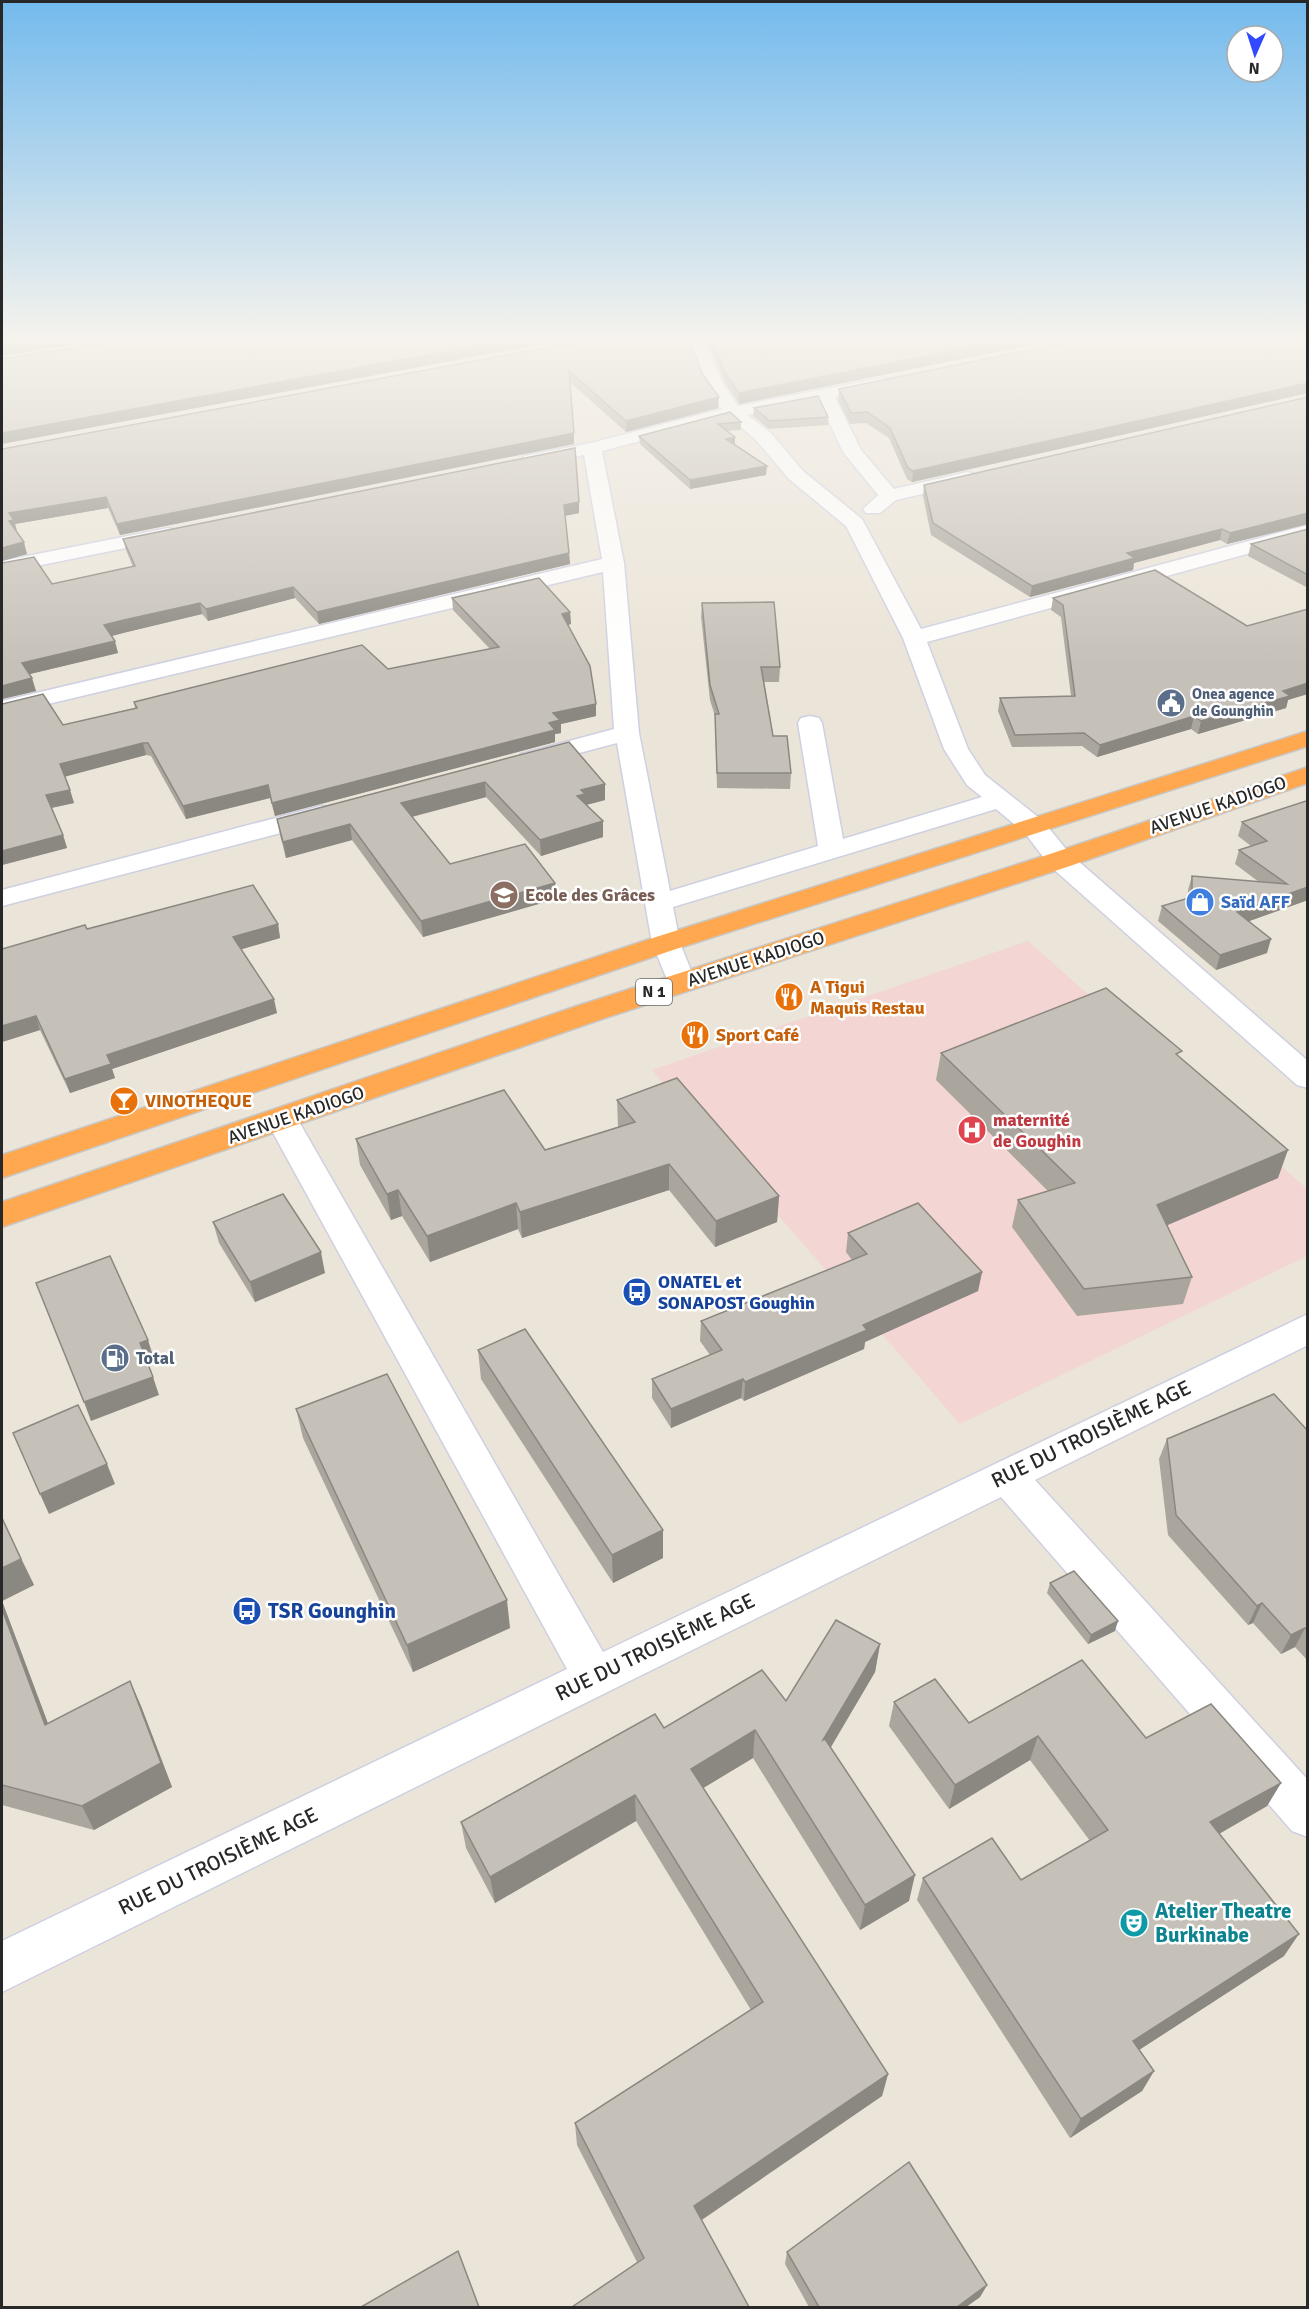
<svg xmlns="http://www.w3.org/2000/svg" width="1309" height="2309" viewBox="0 0 1309 2309" font-family="Signika,sans-serif">
<style>
.medical{fill:#f3d5d4}
.lines{fill:none;stroke-linecap:round;stroke-linejoin:round}
.street-casing{stroke:#ced0e2;stroke-width:3}
.highway-casing{stroke:#c7c7c7;stroke-width:3}
.street{fill:#fff;fill-rule:evenodd}
.highway{fill:#ffa850;fill-rule:evenodd}
.wall{fill:#aaa69e}
.shaded-wall{fill:#8b8781}
.building{fill:#c6c1b8;stroke:#8b8781;stroke-width:1.5}
.labels{text-anchor:middle;dominant-baseline:central;stroke-width:5;stroke-linejoin:round;paint-order:stroke}
.far-service-label{font-size:15px;font-weight:bold;fill:#4e5e75;stroke:#fff;text-anchor:start}
.shield{fill:#fff;stroke:#686868;stroke-width:1.5}
.shield-label{font-size:16px;font-weight:bold;fill:#282828}
.street-label{font-size:18px;fill:#282828;stroke:#fff}
.education-label{font-size:18px;font-weight:bold;fill:#785e54;stroke:#fff;text-anchor:start}
.shop-label{font-size:18px;font-weight:bold;fill:#366cbe;stroke:#fff;text-anchor:start}
.food-label{font-size:18px;font-weight:bold;fill:#c56008;stroke:#fff;text-anchor:start}
.health-label{font-size:18px;font-weight:bold;fill:#be3a42;stroke:#fff;text-anchor:start}
.transit-label{font-size:18px;font-weight:bold;fill:#164399;stroke:#fff;text-anchor:start}
.service-label{font-size:18px;font-weight:bold;fill:#4e5e75;stroke:#fff;text-anchor:start}
.near-street-label{font-size:21px;fill:#282828;stroke:#fff}
.near-transit-label{font-size:21px;font-weight:bold;fill:#164399;stroke:#fff;text-anchor:start}
.near-culture-label{font-size:21px;font-weight:bold;fill:#0d838f;stroke:#fff;text-anchor:start}
</style>
<rect width="100%" height="100%" fill="#ebe4d8"/>
<polygon class="medical" points="1028,941 1307,1189 1307,1256 960,1424 652,1070"/>
<g class="lines">
<g class="street-casing">
<g id="street">
<path d="M689,342H705L723,384L738,406L881,378L887,379L890,383L887,387L835,397L861,450L894,489L967,472L974,474L977,478L974,482L896,500L880,513H866L863,509L878,495L843,452L819,400L747,415L770,432L803,471L862,519L921,629L1308,525V537L927,642L968,749L985,775L1043,821L1070,854L1308,1061V1088L1297,1085L1050,866L1025,833L996,809L673,907L680,943L696,983L691,989L681,992L671,989L652,943L617,743L530,766L521,764L518,759L521,754L614,729L603,572L2,715V701L602,559L584,455L531,466L524,464L522,460L524,456L591,443L722,409L705,384ZM730,418L756,440L789,479L846,526L903,638L944,749L967,785L982,797L843,839L822,723L819,718L810,716L801,718L798,723L818,846L670,891L639,733L624,563L602,451Z"/>
<polygon points="168,528 175,530 178,534 175,538 2,573 2,561"/>
<polygon points="321,806 330,808 334,814 330,820 2,906 2,890"/>
<polygon points="282,1109 293,1112 298,1120 603,1652 1308,1314 1308,1345 1035,1480 1308,1780 1308,1837 1292,1831 1001,1497 2,1992 2,1941 567,1669 266,1120 271,1112"/>
</g>
</g>
<g class="highway-casing">
<g id="highway">
<polygon points="1308,731 1308,746 676,949 2,1178 2,1155 656,937"/>
<polygon points="1308,767 1308,783 1070,866 599,1020 2,1227 2,1202 577,1006 1050,854"/>
</g>
</g>
<use href="#street" class="street"/>
<use href="#highway" class="highway"/>
</g>
<g class="wall">
<polygon points="577,342 703,375 718,408 626,432 570,382 574,444 120,535 108,508 15,524 16,531 27,554 2,561 2,449"/>
<polygon points="707,342 1045,342 739,404 725,383"/>
<polygon points="1308,342 1308,393 912,482 907,479 889,438 866,423 850,424 838,400 839,389"/>
<polygon points="1308,397 1308,524 1227,544 1220,540 1134,563 1133,570 1030,597 931,535 923,496 924,485"/>
<polygon points="754,408 828,417 828,425 769,429 753,416"/>
<polygon points="730,412 741,422 741,430 727,431 735,437 735,445 766,475 690,489 640,444 639,436"/>
<polygon points="579,502 579,513 565,516 570,564 319,624 295,598 208,621 202,614 127,632 112,636 118,653 29,674 36,691 2,699 2,563 52,584 133,567 126,550 123,539"/>
<polygon points="1308,529 1308,588 1248,556 1251,544"/>
<polygon points="452,598 570,612 571,624 568,625 596,716 561,724 561,733 555,734 555,742 275,816 270,798 186,819 151,756 146,755 65,776 74,803 52,808 63,835 67,848 2,865 63,725 135,708 134,702 388,669 490,649 453,610"/>
<polygon points="1053,598 1247,626 1288,700 1286,708 1198,734 1191,729 1097,757 1082,746 1012,747 998,711 1000,698 1071,696 1061,617 1051,610"/>
<polygon points="702,603 780,667 779,682 764,682 773,736 791,773 790,789 717,788 715,716 710,700 701,617"/>
<polygon points="569,742 605,784 605,800 586,805 603,837 541,856 486,797 412,817 450,864 556,899 423,937 352,840 286,858 280,835 277,819"/>
<polygon points="1308,802 1308,900 1248,921 1267,953 1216,970 1158,921 1162,906 1188,898 1188,890 1192,876 1259,882 1235,864 1239,850 1251,846 1238,836 1242,822"/>
<polygon points="278,924 280,938 241,949 277,1013 112,1069 115,1078 70,1093 40,1030 2,1042 2,949 87,929"/>
<polygon points="941,1053 1180,1057 1278,1178 1167,1225 1192,1277 1183,1304 1077,1316 1012,1227 1018,1200 1048,1191 936,1080"/>
<polygon points="617,1100 779,1196 777,1222 715,1247 669,1190 522,1238 518,1229 430,1262 402,1216 391,1220 360,1165 356,1139 545,1150 618,1127"/>
<polygon points="213,1222 325,1273 255,1302 219,1243"/>
<polygon points="848,1233 982,1272 978,1291 865,1342 864,1349 744,1401 741,1398 671,1428 652,1398 652,1379 710,1355 700,1341 701,1321 852,1260 846,1252"/>
<polygon points="478,1350 663,1530 663,1558 613,1583 481,1379"/>
<polygon points="296,1409 510,1628 413,1672 303,1438"/>
<polygon points="1308,1431 1308,1661 1295,1647 1281,1654 1253,1623 1248,1625 1168,1535 1159,1459 1167,1439"/>
<polygon points="2,1518 34,1585 2,1601 48,1724 130,1681 141,1706 172,1787 94,1830 2,1805"/>
<polygon points="1050,1583 1115,1631 1088,1644 1047,1593"/>
<polygon points="880,1644 875,1672 831,1747 909,1901 860,1930 753,1758 703,1788 888,2074 882,2096 637,2262 577,2145 575,2123 751,2010 636,1821 495,1903 466,1848 461,1822 664,1728 786,1701"/>
<polygon points="894,1702 969,1723 1146,1738 1281,1783 1267,1806 1219,1834 1284,1956 1139,2050 1154,2071 1142,2091 1070,2138 917,1900 923,1878 1021,1880 1090,1841 1030,1760 949,1809 889,1726"/>
<polygon points="787,2252 987,2285 980,2297 966,2307 809,2307 785,2264"/>
</g>
<g class="shaded-wall">
<polygon points="24,342 88,342 2,356 2,358 2,345"/>
<polygon points="499,342 554,342 2,444 2,433"/>
<polygon points="997,342 1045,342 739,404 739,393"/>
<polygon points="1308,383 1308,393 912,482 913,471"/>
<polygon points="719,397 718,408 626,432 626,421"/>
<polygon points="574,433 574,444 120,535 117,524"/>
<polygon points="735,437 735,445 726,439"/>
<polygon points="767,466 766,475 690,489 690,480"/>
<polygon points="106,497 108,508 15,524 17,531 12,532 9,521 9,513"/>
<polygon points="579,502 579,513 564,516 564,505"/>
<polygon points="1308,513 1308,524 1227,544 1230,533"/>
<polygon points="1222,529 1220,540 1134,563 1133,570 1030,597 1032,586 1127,553"/>
<polygon points="24,542 27,554 2,561 2,548"/>
<polygon points="569,553 570,564 319,624 317,612"/>
<polygon points="293,587 295,598 208,621 206,609"/>
<polygon points="200,603 202,614 127,632 107,637 104,625 124,620"/>
<polygon points="570,612 571,624 563,626 562,614"/>
<polygon points="115,641 118,653 26,675 22,663"/>
<polygon points="32,678 36,691 2,699 2,686"/>
<polygon points="1308,683 1308,694 1288,700 1286,708 1198,734 1201,721 1283,691"/>
<polygon points="596,704 596,716 561,724 561,733 555,734 555,742 275,816 272,803 549,723 553,713"/>
<polygon points="1194,716 1191,729 1097,757 1100,745"/>
<polygon points="143,743 146,755 64,777 60,764"/>
<polygon points="485,782 486,797 403,819 401,803"/>
<polygon points="605,784 605,800 586,805 577,796 581,790"/>
<polygon points="268,785 270,798 186,819 183,806"/>
<polygon points="70,790 74,803 50,808 46,795"/>
<polygon points="603,821 603,837 541,856 540,840"/>
<polygon points="350,824 352,840 286,858 283,842"/>
<polygon points="63,835 67,848 2,865 2,851"/>
<polygon points="555,883 556,899 423,937 421,921"/>
<polygon points="1308,887 1308,900 1233,927 1237,912"/>
<polygon points="278,924 280,938 236,951 233,937"/>
<polygon points="1271,939 1267,953 1216,970 1220,955"/>
<polygon points="274,999 277,1013 112,1069 115,1078 70,1093 65,1079 107,1055"/>
<polygon points="36,1016 40,1030 2,1042 2,1026"/>
<polygon points="1288,1150 1278,1178 1149,1233 1157,1205"/>
<polygon points="669,1164 669,1190 522,1238 520,1212"/>
<polygon points="398,1190 402,1216 391,1220 387,1194"/>
<polygon points="779,1196 777,1222 715,1247 716,1221"/>
<polygon points="516,1203 518,1229 430,1262 427,1236"/>
<polygon points="321,1252 325,1273 255,1302 250,1282"/>
<polygon points="982,1272 978,1291 865,1342 864,1349 744,1401 745,1382 863,1325"/>
<polygon points="148,1340 154,1359 146,1362 140,1343"/>
<polygon points="153,1377 159,1395 91,1421 84,1402"/>
<polygon points="743,1379 741,1398 671,1428 671,1409"/>
<polygon points="107,1464 115,1484 49,1514 40,1494"/>
<polygon points="663,1530 663,1558 613,1583 612,1555"/>
<polygon points="21,1559 34,1585 2,1601 58,1750 45,1725 2,1609 2,1568"/>
<polygon points="507,1600 510,1628 413,1672 407,1645"/>
<polygon points="1262,1603 1253,1623 1248,1625 1257,1606"/>
<polygon points="1118,1621 1115,1631 1088,1644 1091,1635"/>
<polygon points="1305,1628 1295,1647 1281,1654 1291,1635"/>
<polygon points="880,1644 875,1672 819,1767 823,1740"/>
<polygon points="130,1681 141,1706 172,1787 94,1830 82,1806"/>
<polygon points="755,1730 753,1758 690,1796 691,1769"/>
<polygon points="1038,1736 1030,1760 949,1809 955,1785"/>
<polygon points="1281,1783 1267,1806 1198,1846 1210,1822"/>
<polygon points="635,1795 636,1821 495,1903 490,1877"/>
<polygon points="915,1875 909,1901 860,1930 865,1905"/>
<polygon points="1299,1934 1284,1956 1122,2061 1133,2041"/>
<polygon points="1154,2071 1142,2091 1070,2138 1081,2119"/>
<polygon points="888,2074 882,2096 693,2226 694,2206"/>
<polygon points="987,2285 980,2297 966,2307 957,2307"/>
</g>
<g class="building">
<polygon points="2,342 24,342 2,345"/>
<polygon points="110,342 499,342 2,433 2,359"/>
<polygon points="577,342 690,342 703,375 719,397 626,421 569,371 574,433 117,524 106,497 9,513 14,520 9,521 24,542 2,548 2,449"/>
<polygon points="712,342 997,342 739,393 725,373"/>
<polygon points="1068,342 1308,342 1308,383 913,471 908,468 890,428 867,412 851,413 839,389"/>
<polygon points="818,396 828,417 770,421 754,408"/>
<polygon points="1308,397 1308,513 1230,533 1222,529 1127,553 1135,558 1032,586 933,523 924,485"/>
<polygon points="730,412 741,422 718,424 735,437 726,439 767,466 690,480 639,436"/>
<polygon points="575,448 579,502 564,505 569,553 317,612 293,587 206,609 200,603 124,620 104,625 115,641 22,663 32,678 2,686 2,563 34,557 52,584 135,566 123,539"/>
<polygon points="1308,529 1308,575 1251,544"/>
<polygon points="1155,570 1247,626 1308,609 1308,683 1283,691 1290,696 1201,721 1194,716 1100,745 1084,733 1015,735 1000,698 1075,696 1063,605 1053,598"/>
<polygon points="539,578 570,612 562,614 590,666 596,704 553,713 560,720 549,723 555,730 272,803 268,785 183,806 148,743 143,743 60,764 70,790 46,795 63,835 2,851 2,704 43,694 63,725 137,708 134,702 362,645 388,669 499,647 452,598"/>
<polygon points="774,602 780,667 761,667 773,736 787,736 791,773 717,773 715,714 719,714 710,685 702,603"/>
<polygon points="569,742 605,784 581,790 585,794 577,796 603,821 540,840 485,782 401,803 450,864 525,844 555,883 421,921 350,824 283,842 277,819"/>
<polygon points="1306,801 1308,802 1308,887 1237,912 1271,939 1220,955 1162,906 1192,897 1192,876 1287,884 1239,850 1267,841 1242,822"/>
<polygon points="253,885 278,924 233,937 274,999 107,1055 111,1064 65,1079 36,1016 2,1026 2,949 85,925 87,929"/>
<polygon points="1106,988 1182,1051 1176,1054 1288,1150 1157,1205 1192,1277 1084,1289 1018,1200 1075,1183 941,1053"/>
<polygon points="677,1078 779,1196 716,1221 669,1164 520,1212 516,1203 427,1236 398,1190 387,1194 356,1139 504,1090 545,1150 635,1122 617,1100"/>
<polygon points="283,1194 321,1252 250,1282 213,1222"/>
<polygon points="918,1203 982,1272 863,1325 867,1330 745,1382 743,1379 671,1409 652,1379 722,1350 701,1321 867,1254 848,1233"/>
<polygon points="110,1256 148,1340 140,1343 153,1377 84,1402 36,1283"/>
<polygon points="525,1329 663,1530 612,1555 478,1350"/>
<polygon points="387,1374 507,1600 407,1645 296,1409"/>
<polygon points="1274,1394 1308,1431 1308,1631 1305,1628 1291,1635 1262,1603 1257,1606 1176,1515 1167,1439"/>
<polygon points="78,1405 107,1464 40,1494 13,1433"/>
<polygon points="2,1518 21,1559 2,1568"/>
<polygon points="1074,1571 1118,1621 1091,1635 1050,1583"/>
<polygon points="2,1609 45,1725 130,1681 161,1763 82,1806 2,1785"/>
<polygon points="836,1620 880,1644 823,1740 825,1739 915,1875 865,1905 755,1730 691,1769 888,2074 694,2206 749,2307 572,2307 644,2258 575,2123 763,2002 635,1795 490,1877 461,1822 655,1714 664,1728 762,1670 786,1701"/>
<polygon points="1082,1660 1146,1738 1211,1704 1281,1783 1210,1822 1299,1934 1133,2041 1154,2071 1081,2119 923,1878 992,1838 1021,1880 1108,1830 1038,1736 955,1785 894,1702 935,1679 969,1723"/>
<polygon points="909,2162 987,2285 957,2307 819,2307 787,2252"/>
<polygon points="458,2251 479,2307 361,2307"/>
</g>
<linearGradient id="sky" x2="0" y2="1"><stop stop-color="#73baed"/><stop offset="0.51" stop-color="#f6f3ed"/><stop offset="1" stop-color="#f6f3ed" stop-opacity="0"/></linearGradient>
<rect width="1309" height="665" fill="url(#sky)"/>
<defs>
<g id="civic-disc" transform="scale(1.5)"><circle r="9.5" fill="#5c6f8a" stroke="#fff"/><path d="M-.6-6.5H3V-4.5H.6V-3L4-1V1h2V6H-6V1h2V-1L-.6-3ZM-1.2 2.5V6h2.4V2.5Z" fill="#fff"/></g>
<g id="school-disc" transform="scale(1.5)"><circle r="9.5" fill="#8d6e63" stroke="#fff"/><path d="M0-5L7-2L0 1L-7-2ZM-4 1L0 2.5L4 1V4Q0 6-4 4Z" fill="#fff"/></g>
<g id="shop-disc" transform="scale(1.5)"><circle r="9.5" fill="#3f7fe0" stroke="#fff"/><path d="M-5-2.5h2.3a2.7 3.5 0 0 1 5.4 0H5L5.5 6h-11ZM-1.5-2.5h3a1.5 2.3 0 0 0-3 0Z" fill="#fff"/></g>
<g id="restaurant-disc" transform="scale(1.5)"><circle r="9.5" fill="#e8710a" stroke="#fff"/><path d="M-5-6h1v4h1v-4h1v4h1v-4h1v5L-1.5 .5V6h-2V.5L-5-1ZM5-6V6H3V1.5H1.5Q1.5-4 5-6Z" fill="#fff"/></g>
<g id="bar-disc" transform="scale(1.5)"><circle r="9.5" fill="#e8710a" stroke="#fff"/><path d="M-6-5H6L.8 .8V4.5H3.5V6h-7V4.5H-.8V.8Z" fill="#fff"/></g>
<g id="hospital-disc" transform="scale(1.5)"><circle r="9.5" fill="#e0444e" stroke="#fff"/><path d="M-5-5h3v3.5h4V-5h3V5h-3V1.5h-4V5h-3Z" fill="#fff"/></g>
<g id="bus-disc" transform="scale(1.5)"><circle r="9.5" fill="#1a4fb4" stroke="#fff"/><path d="M-5-6H5V4H4V6H2V4H-2V6H-4V4H-5ZM-3.5-4V0h7V-4ZM-3.5 1.2v1.5H-2V1.2ZM2 1.2v1.5H3.5V1.2Z" fill="#fff"/></g>
<g id="fuel-disc" transform="scale(1.5)"><circle r="9.5" fill="#5c6f8a" stroke="#fff"/><path d="M-5.5-6h7V0h2V4h1.3V-2.5L3-4.5l.8-.8L6-3V5H2.5V1h-1V6h-7ZM-4.2-4.7v3.2H.2V-4.7Z" fill="#fff"/></g>
<g id="theatre-disc" transform="scale(1.5)"><circle r="9.5" fill="#0f9aa8" stroke="#fff"/><path d="M-5-5.5Q0-4 5-5.5V0Q5 5 0 6Q-5 5-5 0ZM-3.3-2.5H-1v1.5H-3.3ZM1-2.5H3.3v1.5H1ZM-2.8 1Q0 5.5 2.8 1Z" fill="#fff"/></g>
</defs>
<g fill-rule="evenodd">
<use href="#civic-disc" x="1171" y="703"/>
<use href="#school-disc" x="504" y="895"/>
<use href="#shop-disc" x="1200" y="902"/>
<use href="#restaurant-disc" x="789" y="997"/>
<use href="#restaurant-disc" x="695" y="1035"/>
<use href="#bar-disc" x="124" y="1101"/>
<use href="#hospital-disc" x="972" y="1130"/>
<use href="#bus-disc" x="637" y="1292"/>
<use href="#fuel-disc" x="115" y="1358"/>
<use href="#bus-disc" x="247" y="1611"/>
<use href="#theatre-disc" x="1134" y="1923"/>
</g>
<g class="labels">
<g class="far-service-label">
<text x="1192" y="694">Onea agence<tspan x="1192" dy="17">de Gounghin</tspan></text>
</g>
<rect class="shield" x="636" y="979" width="36" height="26" rx="4.5"/>
<g class="shield-label">
<text x="654" y="992">N 1</text>
</g>
<g class="street-label">
<text transform="translate(1218 805) rotate(-19)">AVENUE KADIOGO</text>
<text transform="translate(756 959) rotate(-18)">AVENUE KADIOGO</text>
<text transform="translate(296 1115) rotate(-19)">AVENUE KADIOGO</text>
</g>
<g class="education-label">
<text x="525" y="895">Ecole des Grâces</text>
</g>
<g class="shop-label">
<text x="1221" y="902">Saïd AFF</text>
</g>
<g class="food-label">
<text x="810" y="987">A Tigui<tspan x="810" dy="21">Maquis Restau</tspan></text>
<text x="716" y="1035">Sport Café</text>
<text x="145" y="1101">VINOTHEQUE</text>
</g>
<g class="health-label">
<text x="993" y="1120">maternité<tspan x="993" dy="21">de Goughin</tspan></text>
</g>
<g class="transit-label">
<text x="658" y="1282">ONATEL et<tspan x="658" dy="21">SONAPOST Goughin</tspan></text>
</g>
<g class="service-label">
<text x="136" y="1358">Total</text>
</g>
<g class="near-street-label">
<text transform="translate(1091 1434) rotate(-26)">RUE DU TROISIÈME AGE</text>
<text transform="translate(655 1647) rotate(-26)">RUE DU TROISIÈME AGE</text>
<text transform="translate(218 1861) rotate(-26)">RUE DU TROISIÈME AGE</text>
</g>
<g class="near-transit-label">
<text x="268" y="1611">TSR Gounghin</text>
</g>
<g class="near-culture-label">
<text x="1155" y="1911">Atelier Theatre<tspan x="1155" dy="24">Burkinabe</tspan></text>
</g>
</g>
<rect width="1309" height="2309" fill="none" stroke="#282828" stroke-width="6"/>
<g transform="translate(1255 54) rotate(183)"><circle r="28" fill="#ffffff" stroke="#a9a9a9" stroke-width="1.5"/>
<path d="M0-4.5L10 22L0 15L-10 22Z" fill="#324aff"/>
<text y="-9" font-size="16" font-weight="bold" text-anchor="middle" fill="#282828">N</text>
</g>
</svg>
